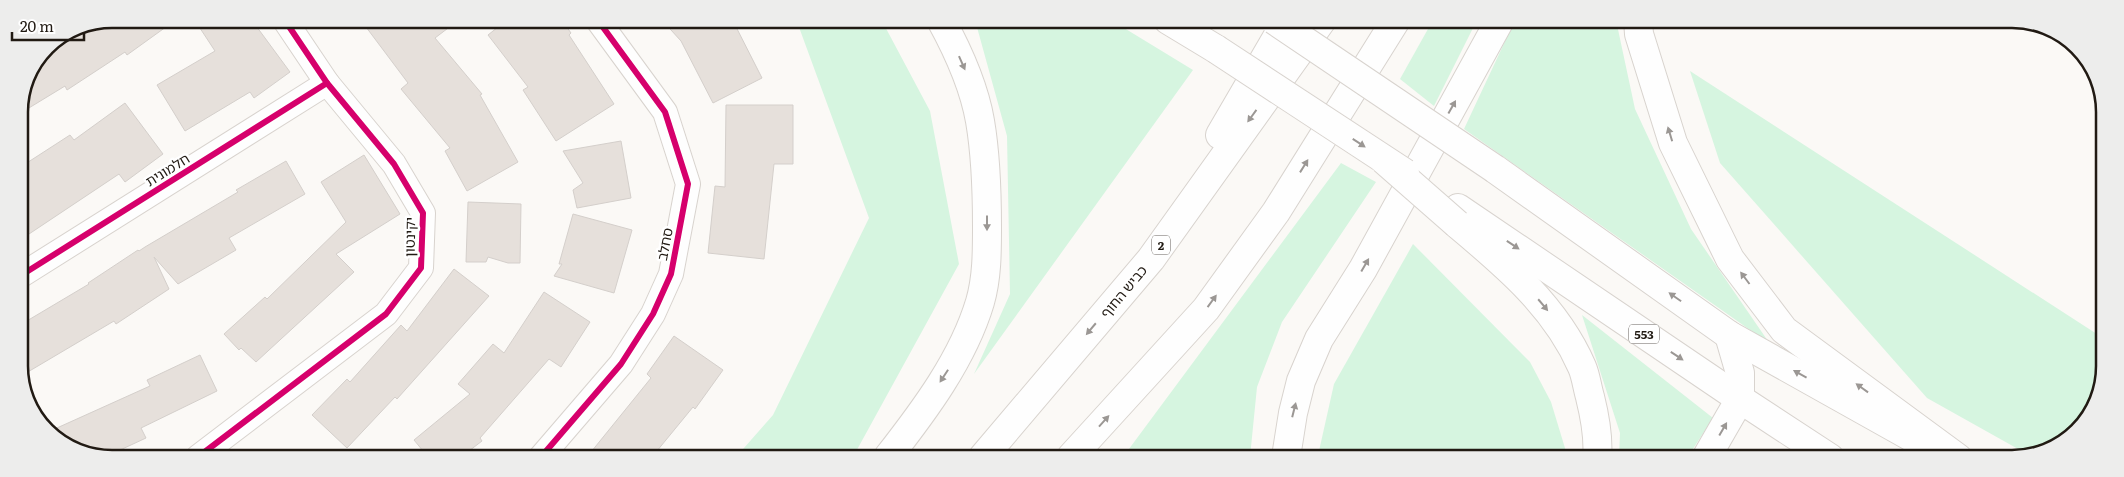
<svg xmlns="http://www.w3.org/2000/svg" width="2124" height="477" viewBox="0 0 2124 477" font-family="Literata,'Noto Sans Hebrew',serif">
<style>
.green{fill:#d6f5e0}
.building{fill:#e6e0db;stroke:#d4cfcb}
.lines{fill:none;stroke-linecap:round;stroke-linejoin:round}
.minor-casing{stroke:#d8d3ce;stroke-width:26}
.primary-casing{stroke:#d8d3ce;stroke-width:30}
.motorway-casing{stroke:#d8d3ce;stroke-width:30}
.minor{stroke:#fefefe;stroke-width:24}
.primary{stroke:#fefefe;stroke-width:28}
.motorway{stroke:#fefefe;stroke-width:28}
.primary-bridge-casing{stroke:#d8d3ce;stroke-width:30;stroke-linecap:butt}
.motorway-bridge-casing{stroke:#d8d3ce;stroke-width:30;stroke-linecap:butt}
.primary-bridge{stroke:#fefefe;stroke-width:28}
.motorway-bridge{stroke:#fefefe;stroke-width:28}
.cycleway-casing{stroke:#fff;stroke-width:9}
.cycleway{stroke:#d6006c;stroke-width:6}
.oneway{fill:#9b9794}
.labels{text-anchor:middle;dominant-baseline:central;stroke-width:5;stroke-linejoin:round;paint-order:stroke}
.shield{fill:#fff;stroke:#645f5a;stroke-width:1}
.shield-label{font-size:12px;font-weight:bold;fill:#211a13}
.street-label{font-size:14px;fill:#211a13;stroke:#fff}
.rim{fill:none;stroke:#211a13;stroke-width:2.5}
</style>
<rect width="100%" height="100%" fill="#fbf9f6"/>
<g class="green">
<polygon points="796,19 881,19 930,111 959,264 853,457 736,457 773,415 869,218"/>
<polygon points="975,20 1111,20 1193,70 974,374 1010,294 1007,136"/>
<polygon points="1433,20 1477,20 1434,106 1400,79"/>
<polygon points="1515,20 1616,20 1635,109 1691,229 1770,344 1464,129"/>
<polygon points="1690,71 2103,338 2104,383 2074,435 2027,454 1927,398 1720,163"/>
<polygon points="1341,163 1376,182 1282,322 1257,387 1250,457 1123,457"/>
<polygon points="1413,244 1530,362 1551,402 1568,458 1321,458 1319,451 1334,384"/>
<polygon points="1582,315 1713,418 1687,458 1619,458 1620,433"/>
</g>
<g class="building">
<polygon points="112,19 177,19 127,55 125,52 67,90 65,86 19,114 19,106 46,46 77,26"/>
<polygon points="194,19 251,19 290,72 254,98 250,92 185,131 157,85 215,51"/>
<polygon points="360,19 460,19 435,38 482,94 480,95 518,162 467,191 445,151 450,148 401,89 408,83"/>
<polygon points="508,19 561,19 571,33 569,35 614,104 556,141 523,90 528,87 488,35"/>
<polygon points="661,19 732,19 762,78 713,103 681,41"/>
<polygon points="125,103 163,154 125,182 119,174 20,240 19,168 70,135 74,140"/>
<polygon points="726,105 793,105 793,164 774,164 764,259 708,253 715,186 725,187"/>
<polygon points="621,141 631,198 577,208 573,190 583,183 563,151"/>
<polygon points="364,155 400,214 336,254 354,272 256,362 241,348 239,350 224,334 265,297 267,299 346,222 321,182"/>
<polygon points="286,161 305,194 229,238 236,250 178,284 154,257 169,289 116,324 114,321 21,376 20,325 89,284 88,283 138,250 139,251 145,247 238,192 236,190"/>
<polygon points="468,202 521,204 520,263 508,263 488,257 486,262 466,262"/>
<polygon points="573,214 632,230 614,293 554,276 562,264 559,264"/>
<polygon points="454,269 489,296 397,399 395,397 347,448 312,415 347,379 350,382 401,325 407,331"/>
<polygon points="544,292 590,322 561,367 549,359 480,438 482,441 461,457 428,457 414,440 470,394 458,384 493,344 504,353"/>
<polygon points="674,336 723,370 695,409 693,407 652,457 587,457 651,378 647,374"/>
<polygon points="200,355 217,391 141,428 146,438 105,457 94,457 48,432 150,386 147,380"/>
</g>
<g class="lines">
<g class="minor-casing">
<g id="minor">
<polyline points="20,276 327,83"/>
<polyline points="198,457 386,314 421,268 423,213 394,164 327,83 284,19"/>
<polyline points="541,457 621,364 653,314 671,274 688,184 665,112 597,19"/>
</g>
</g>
<g class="primary-casing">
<g id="primary">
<polyline points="1168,20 1216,49"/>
<polyline points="1495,169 1729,335 1922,443"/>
<polyline points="1458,208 1740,399 1830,458"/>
</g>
</g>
<g class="motorway-casing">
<g id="motorway">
<polyline points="1638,20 1639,34 1673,143 1730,259 1784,330 1958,458"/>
<polyline points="1220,135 1287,20"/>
<path d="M1457,224C1506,265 1556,307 1582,367C1586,376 1587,387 1590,397C1595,417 1599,437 1597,458"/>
<path d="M888,457C924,411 963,359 980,302C987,278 987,252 987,227C987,192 986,156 980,121C974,86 958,51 941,20"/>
<polyline points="983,457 1151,259 1322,20"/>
<polyline points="1071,457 1206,309 1276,212 1396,20"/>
<polyline points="1286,457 1293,413 1301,381 1319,339 1363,269 1500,20"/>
<polyline points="1706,458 1740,399 1740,373 1729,335"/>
</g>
</g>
<use href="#minor" class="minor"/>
<use href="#primary" class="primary"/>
<use href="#motorway" class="motorway"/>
<g class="primary-bridge-casing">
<g id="primary-bridge">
<polyline points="1274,20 1495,169"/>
<polyline points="1216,49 1405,173"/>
</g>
</g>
<g class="motorway-bridge-casing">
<polyline id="motorway-bridge" points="1384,160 1457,224"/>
</g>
<use href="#primary-bridge" class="primary-bridge"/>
<use href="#motorway-bridge" class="motorway-bridge"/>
<g class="cycleway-casing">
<g id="cycleway">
<polyline points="20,276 327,83"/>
<polyline points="198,457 386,314 421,268 423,213 394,164 327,83 284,19"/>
<polyline points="541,457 621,364 653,314 671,274 688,184 665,112 597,19"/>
</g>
</g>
<use href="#cycleway" class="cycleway"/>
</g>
<defs><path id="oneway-solid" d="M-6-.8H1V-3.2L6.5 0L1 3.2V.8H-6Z" transform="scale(1.25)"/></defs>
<g class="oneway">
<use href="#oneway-solid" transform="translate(962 63) rotate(66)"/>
<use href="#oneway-solid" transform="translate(1452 107) rotate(-61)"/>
<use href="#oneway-solid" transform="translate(1252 116) rotate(126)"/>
<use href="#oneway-solid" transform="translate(1670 134) rotate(-107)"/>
<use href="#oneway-solid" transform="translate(1359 143) rotate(33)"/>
<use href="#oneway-solid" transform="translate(1304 166) rotate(-58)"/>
<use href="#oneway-solid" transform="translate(987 223) rotate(90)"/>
<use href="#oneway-solid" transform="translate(1513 245) rotate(34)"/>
<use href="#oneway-solid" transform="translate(1365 265) rotate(-60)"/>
<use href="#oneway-solid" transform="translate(1745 278) rotate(-127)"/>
<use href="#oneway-solid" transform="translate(1675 297) rotate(-145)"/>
<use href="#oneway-solid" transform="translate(1212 301) rotate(-54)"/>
<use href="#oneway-solid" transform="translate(1543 305) rotate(50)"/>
<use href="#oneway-solid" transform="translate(1091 329) rotate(130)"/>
<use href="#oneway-solid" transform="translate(1677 356) rotate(34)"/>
<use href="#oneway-solid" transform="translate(1800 374) rotate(-151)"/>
<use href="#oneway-solid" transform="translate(944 376) rotate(123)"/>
<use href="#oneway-solid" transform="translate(1862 388) rotate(-144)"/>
<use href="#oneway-solid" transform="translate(1294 410) rotate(-76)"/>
<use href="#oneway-solid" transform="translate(1104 421) rotate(-48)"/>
<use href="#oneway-solid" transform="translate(1723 429) rotate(-60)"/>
</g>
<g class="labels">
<g class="shield">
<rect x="1152" y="235.5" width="18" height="19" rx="4"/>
<rect x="1629" y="324.5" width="30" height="19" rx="4"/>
</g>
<g class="shield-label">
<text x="1161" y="245">2</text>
<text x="1644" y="334">553</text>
</g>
<g class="street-label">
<text transform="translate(167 169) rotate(-32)">חלמונית</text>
<text transform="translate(409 237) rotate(-89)">יקינטון</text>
<text transform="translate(664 244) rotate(-79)">סחלב</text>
<text transform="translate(1123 291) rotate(-50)">כביש החוף</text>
</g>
</g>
<path d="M0 0H2124V477H0ZM112 28H2012A84 84 0 0 1 2096 112V366A84 84 0 0 1 2012 450H112A84 84 0 0 1 28 366V112A84 84 0 0 1 112 28Z" fill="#ededec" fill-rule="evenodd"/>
<path class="rim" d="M112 28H2012A84 84 0 0 1 2096 112V366A84 84 0 0 1 2012 450H112A84 84 0 0 1 28 366V112A84 84 0 0 1 112 28Z"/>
<path d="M12 32v8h72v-8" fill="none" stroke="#211a13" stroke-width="2.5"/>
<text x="20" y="32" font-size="15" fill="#211a13" stroke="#ffffff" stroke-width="4" paint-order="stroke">20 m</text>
</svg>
